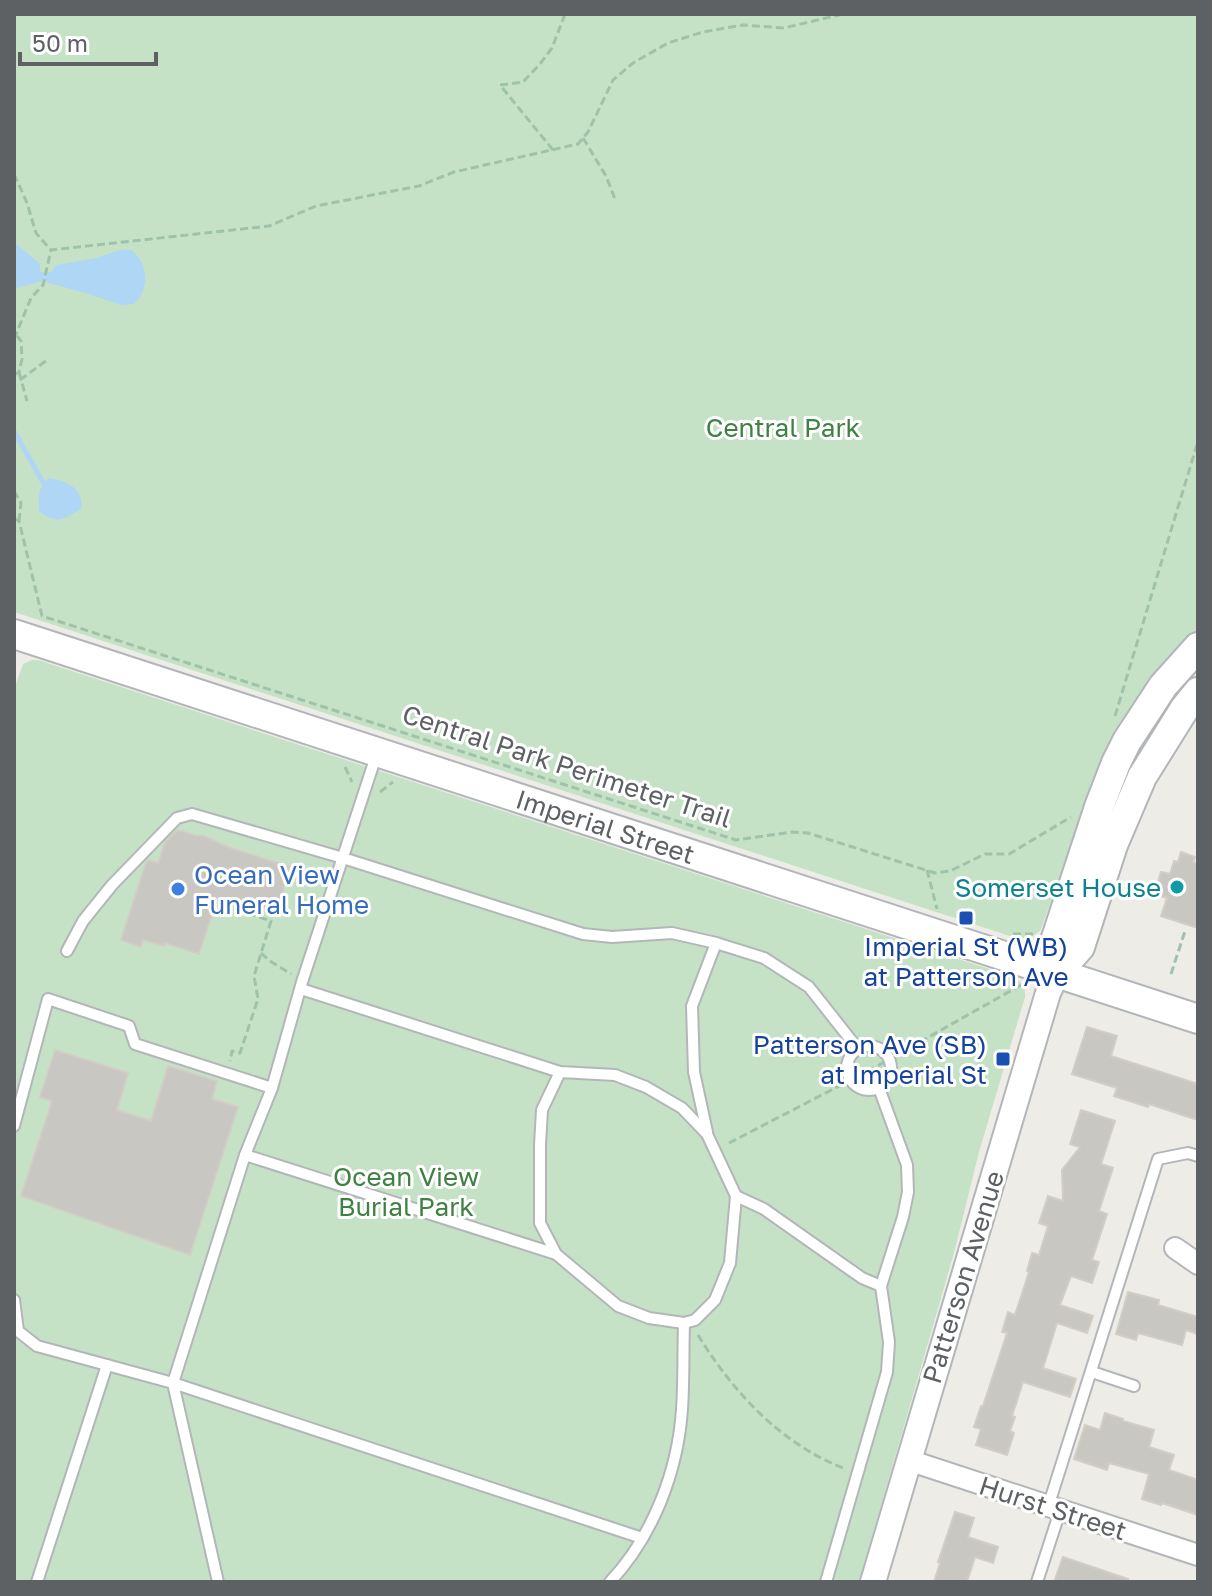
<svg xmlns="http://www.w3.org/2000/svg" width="1212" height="1596" viewBox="0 0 1212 1596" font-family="'Golos Text',sans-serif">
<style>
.green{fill:#c6e2c6}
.water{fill:#afd6f5}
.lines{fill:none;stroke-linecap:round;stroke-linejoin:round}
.stream{stroke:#afd6f5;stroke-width:5}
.building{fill:#c9c7c2;stroke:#d2cec5;stroke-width:2}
.service-casing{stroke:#b3b6b9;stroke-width:14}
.minor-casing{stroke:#b3b6b9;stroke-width:24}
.tertiary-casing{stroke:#b3b6b9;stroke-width:28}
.secondary-casing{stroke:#b2b5b9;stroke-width:32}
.path{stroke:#9fc2aa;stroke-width:3;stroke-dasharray:8 4;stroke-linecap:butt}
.service{stroke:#fff;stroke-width:10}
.minor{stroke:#fff;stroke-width:20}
.tertiary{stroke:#fff;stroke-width:24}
.secondary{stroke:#fff;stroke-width:28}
.culture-dot{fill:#0f9aa8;stroke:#fff;stroke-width:3}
.shop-dot{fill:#3f7fe0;stroke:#fff;stroke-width:3}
.transit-dot{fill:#1a4fb4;stroke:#fff;stroke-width:3}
.labels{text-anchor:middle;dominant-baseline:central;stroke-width:6;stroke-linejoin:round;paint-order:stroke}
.park-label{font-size:26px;fill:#408143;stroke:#fff}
.street-label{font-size:26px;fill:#5e6164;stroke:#fff}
.shop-label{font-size:26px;fill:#366cbe;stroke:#fff;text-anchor:start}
.culture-label{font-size:26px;fill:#0d838f;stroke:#fff;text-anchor:end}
.transit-label{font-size:26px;fill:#164399;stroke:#fff}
</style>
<rect width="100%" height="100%" fill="#eeece6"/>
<g class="green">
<polygon points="14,14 1198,14 1198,631 1189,640 1101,768 1040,931 1030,938 1016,938 14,612"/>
<path d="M32,660H38L1011,976C1021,981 1026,986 1025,997L979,1152L954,1253L859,1582H14V689L23,664Z"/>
</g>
<g class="water">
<path d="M14,242L40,264V272H52L56,265L97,258L120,250H131C149,263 150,289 134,304L121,305L89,294L42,281L14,289Z"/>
<path d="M49,478C67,481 84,488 81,509C63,520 57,525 39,511C38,498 38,485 49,478Z"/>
</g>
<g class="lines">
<polyline class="stream" points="14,431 45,486"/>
</g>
<g class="building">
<polygon points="177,830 198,836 202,835 231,848 290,867 275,915 218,897 199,954 165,943 164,946 143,940 141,947 121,940 146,862 148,860 158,863 165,842"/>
<polygon points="1181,852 1195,857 1193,862 1198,864 1198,928 1161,916 1167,898 1154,894 1161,872 1170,874 1174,861 1178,862"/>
<polygon points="1087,1027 1117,1036 1111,1056 1198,1084 1198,1120 1149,1104 1148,1107 1114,1096 1117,1088 1072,1074"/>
<polygon points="55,1050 128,1073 117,1110 151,1121 168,1066 217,1081 212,1099 238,1107 190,1255 21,1196 52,1101 40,1097"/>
<polygon points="1081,1110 1115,1121 1101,1164 1113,1168 1099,1211 1107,1214 1092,1260 1099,1262 1092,1283 1071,1276 1060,1305 1093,1316 1087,1333 1057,1323 1043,1368 1076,1379 1070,1397 1023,1382 1012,1416 1015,1417 1010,1431 1014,1433 1007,1455 976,1445 981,1429 974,1427 981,1406 983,1406 1007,1333 1002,1332 1008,1312 1015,1315 1029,1272 1027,1271 1032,1253 1039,1255 1048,1226 1039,1223 1048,1196 1063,1201 1062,1170 1080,1147 1070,1144"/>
<polygon points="1128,1292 1159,1300 1158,1305 1198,1317 1198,1334 1186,1330 1182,1345 1138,1333 1136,1340 1116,1334"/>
<polygon points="1105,1413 1123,1419 1123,1421 1154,1430 1149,1447 1174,1455 1169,1470 1198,1480 1198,1515 1162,1503 1161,1505 1142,1499 1149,1474 1109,1463 1107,1470 1074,1459 1085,1425 1100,1430"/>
<polygon points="955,1512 974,1518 968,1537 998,1547 993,1563 975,1557 967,1582 934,1582 940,1563 938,1562"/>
<polygon points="1063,1557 1128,1579 1128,1582 1054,1582"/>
</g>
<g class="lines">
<g class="service-casing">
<g id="service">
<polyline points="67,951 83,921 112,885 177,818 192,814 343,858 583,934 612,937 672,933 716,943 764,958 809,987 858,1049"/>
<polyline points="301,989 560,1072 615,1075 646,1087 682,1108 707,1134 736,1196 730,1263 715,1300 695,1320 684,1323 649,1318 618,1306 556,1254 540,1223 540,1145 542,1110 560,1072"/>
<circle cx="869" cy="1068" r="22"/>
<polyline points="14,1126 48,999 129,1026 135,1044 272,1088"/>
<polyline points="707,1132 694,1072 692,1006 716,943"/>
<polyline points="245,1155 556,1254"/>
<polyline points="736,1196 764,1209 862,1278 881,1286"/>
<polyline points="14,1300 18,1331 37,1346 173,1383 642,1538"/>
<polyline points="1092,1372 1134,1386"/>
<polyline points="1048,1507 1158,1159 1188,1153 1198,1156"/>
<polyline points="37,1582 107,1365"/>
<polyline points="218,1582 173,1383 245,1155 272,1088 302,982 377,753"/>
<path d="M610,1582C653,1536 678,1471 682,1409C684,1381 683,1352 684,1323"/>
<polyline points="826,1582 887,1372 889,1342 881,1286 903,1217 908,1192 907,1165 879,1088"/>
<polyline points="1037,1582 1060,1511"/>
</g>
</g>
<g class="minor-casing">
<g id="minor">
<polyline points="1175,1248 1198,1264"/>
<polyline points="908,1460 1198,1555"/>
</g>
</g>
<g class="tertiary-casing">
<polyline id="tertiary" points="873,1582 1012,1114 1048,993 1057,973"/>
</g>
<g class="secondary-casing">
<g id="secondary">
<path id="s1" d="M14,634L1198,1019"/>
<polyline points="1057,973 1055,941 1099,807 1116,763 1127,741 1163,686 1198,647"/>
<polyline points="1057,973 1080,947 1113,845 1142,777 1185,708 1198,692"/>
</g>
</g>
<g class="path">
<polyline points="583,138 606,176 615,199"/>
<polyline points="553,150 500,85 523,82 540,64 552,48 565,14"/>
<polyline points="14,174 27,203 36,233 51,250 269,226 316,206 419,186 454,172 578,144 588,132 613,80 633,63 668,43 703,32 743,25 784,28 843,14"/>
<polyline points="14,339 31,298 43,285 51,250"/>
<polyline points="19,372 27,401"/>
<polyline points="14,375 19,372 22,359 21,341 17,336"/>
<polyline points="20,380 47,360"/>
<polyline points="14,491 21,503 19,521"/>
<polyline points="14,518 19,521 42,616 736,840 792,832 808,833 935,873 950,871 985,854 1009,854 1071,817"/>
<polyline points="1115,716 1198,441"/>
<polyline points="345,767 352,782"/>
<polyline points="380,792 393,782"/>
<polyline points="927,870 937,909"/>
<polyline points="219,898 245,908 244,912 271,921 254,976 258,999 240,1053 232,1051 230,1061"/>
<polyline points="1013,934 1033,934"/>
<polyline points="261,953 270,961 291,974"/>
<polyline points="1171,974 1185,931"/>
<polyline points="729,1143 872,1069 1021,985"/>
<path d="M698,1335C733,1392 780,1443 843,1468"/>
</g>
<use href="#service" class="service"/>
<use href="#minor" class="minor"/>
<use href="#tertiary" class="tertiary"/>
<use href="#secondary" class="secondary"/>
</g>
<circle class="culture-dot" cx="1177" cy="887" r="8"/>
<circle class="shop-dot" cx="178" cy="889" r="8"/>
<g class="transit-dot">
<rect x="958" y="910" width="16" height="16" rx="4"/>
<rect x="995" y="1051" width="16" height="16" rx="4"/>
</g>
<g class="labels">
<g class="park-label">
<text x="783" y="427">Central Park</text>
<text x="406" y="1176">Ocean View<tspan x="406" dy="30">Burial Park</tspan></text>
</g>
<g class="street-label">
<text transform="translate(567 766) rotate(18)">Central Park Perimeter Trail</text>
<text stroke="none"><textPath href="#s1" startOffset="622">Imperial Street</textPath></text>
<text transform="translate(963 1277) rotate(-73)">Patterson Avenue</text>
<text transform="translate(1053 1508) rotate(18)">Hurst Street</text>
</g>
<g class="shop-label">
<text x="194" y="874">Ocean View<tspan x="194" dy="30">Funeral Home</tspan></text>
</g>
<g class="culture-label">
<text x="1161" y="887">Somerset House</text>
</g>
<g class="transit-label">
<text x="966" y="946">Imperial St (WB)<tspan x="966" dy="30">at Patterson Ave</tspan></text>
<text x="987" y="1044" text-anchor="end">Patterson Ave (SB)<tspan x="987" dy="30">at Imperial St</tspan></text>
</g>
</g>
<rect width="1212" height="1596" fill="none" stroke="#5e6164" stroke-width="32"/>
<path d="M20 52v12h136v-12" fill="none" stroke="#5e6164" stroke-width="4"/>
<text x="32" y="52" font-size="24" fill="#5e6164" stroke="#ffffff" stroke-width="6" paint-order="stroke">50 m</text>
</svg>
